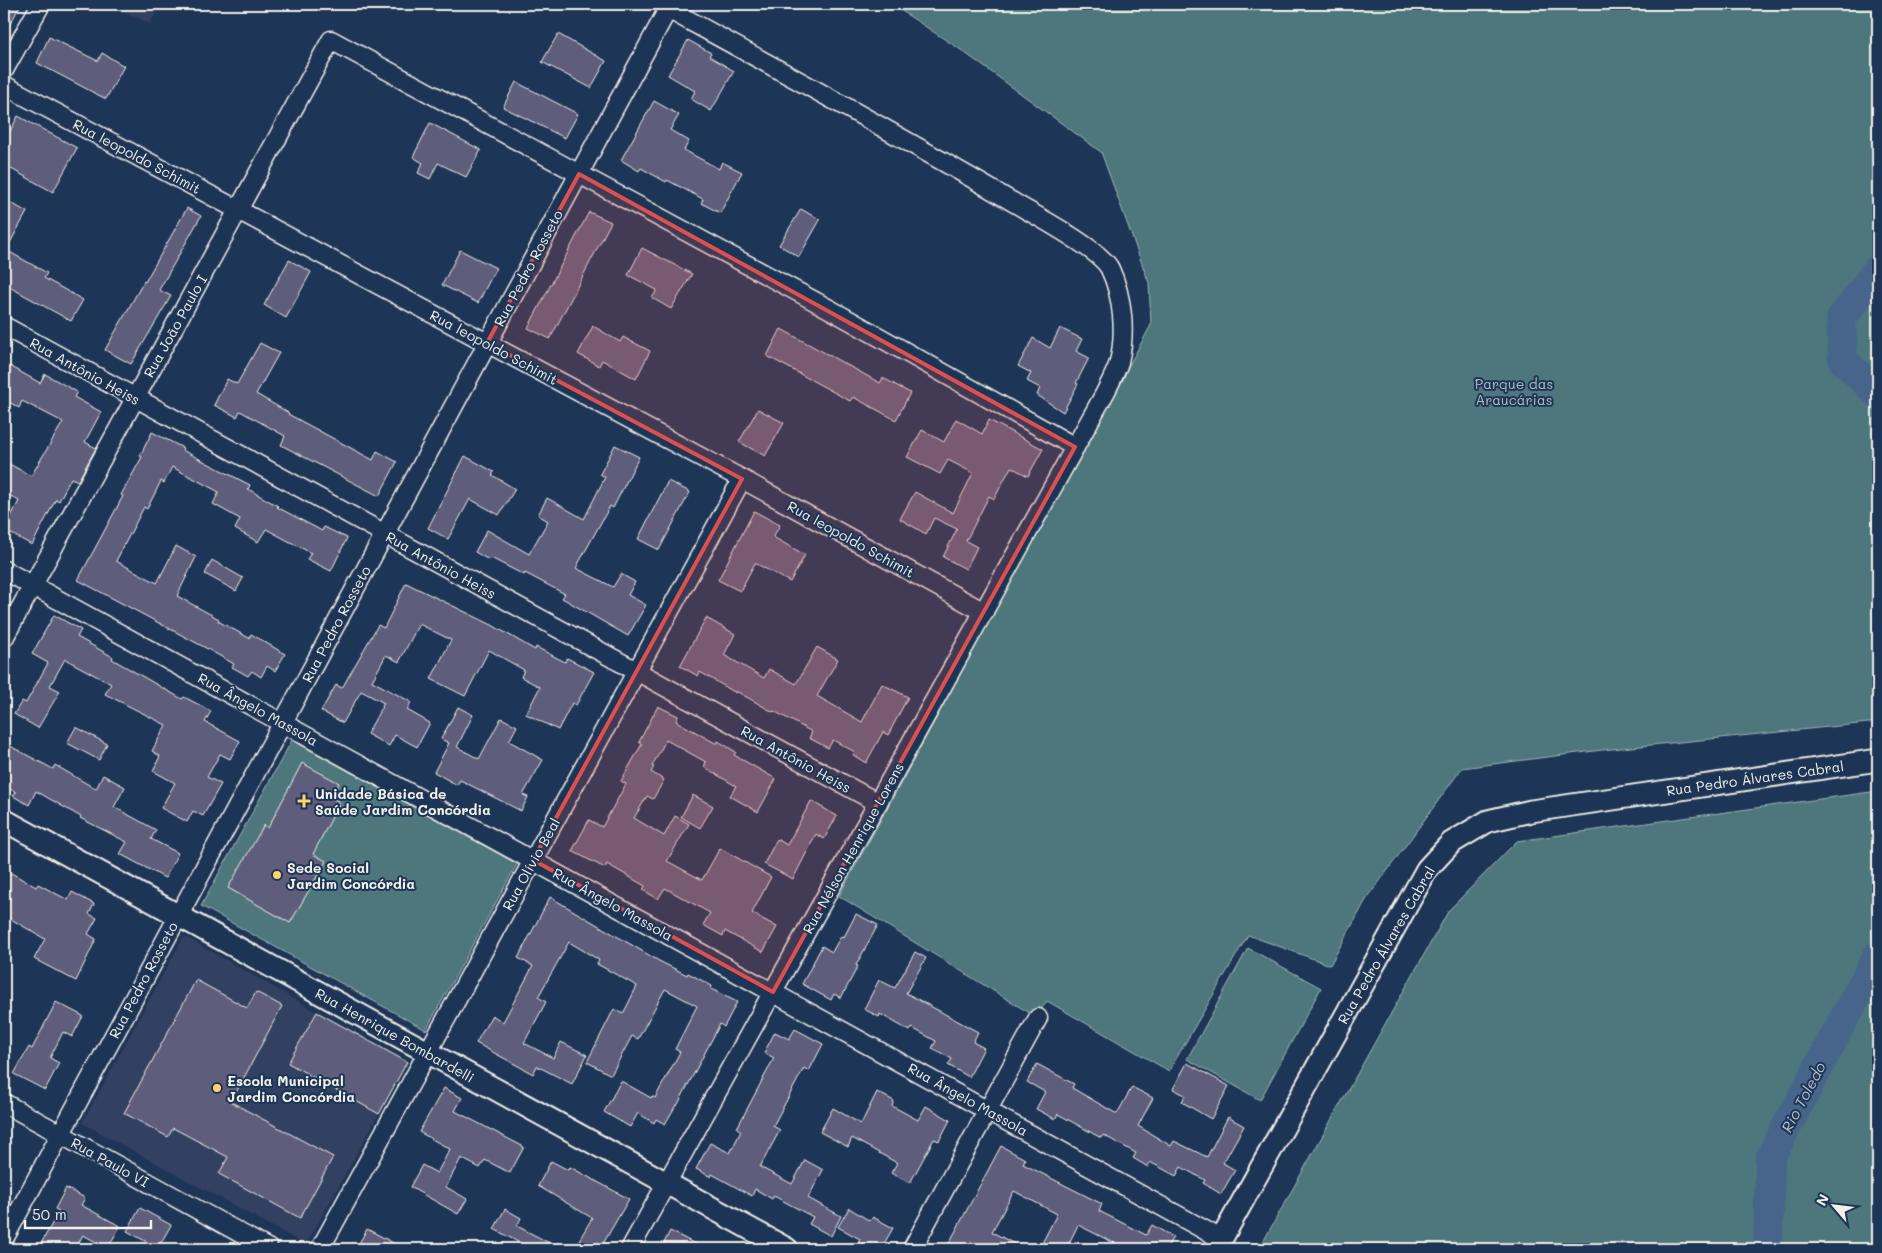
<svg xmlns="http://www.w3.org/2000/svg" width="1882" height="1253" viewBox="0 0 1882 1253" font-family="Mali,sans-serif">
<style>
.built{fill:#314162}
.green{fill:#4e777b;stroke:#a1b4b2}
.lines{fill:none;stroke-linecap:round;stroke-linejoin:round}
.river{stroke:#46658b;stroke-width:30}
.building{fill:#5f5d7c;stroke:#f4f1e8}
.minor-casing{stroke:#f4f1e8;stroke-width:21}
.tertiary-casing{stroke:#f4f1e8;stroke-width:25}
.minor{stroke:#1d3557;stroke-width:18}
.tertiary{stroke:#1d3557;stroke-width:21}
.marked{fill:#dc504e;fill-opacity:0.2;stroke:#dc504e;stroke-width:4;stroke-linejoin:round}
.poi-dot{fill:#ffd166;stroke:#1d3557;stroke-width:2}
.labels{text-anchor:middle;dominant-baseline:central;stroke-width:4;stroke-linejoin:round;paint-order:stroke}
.street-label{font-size:14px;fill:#f4f1e8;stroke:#1d3557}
.park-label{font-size:14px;fill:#b2c0bc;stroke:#1d3557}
.poi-label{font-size:14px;font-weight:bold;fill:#f4f1e8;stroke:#1d3557;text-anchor:start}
.water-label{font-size:15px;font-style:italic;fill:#b7c0c7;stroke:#1d3557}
</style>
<rect width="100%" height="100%" fill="#1d3557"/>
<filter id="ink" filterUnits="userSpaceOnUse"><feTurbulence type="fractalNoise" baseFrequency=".02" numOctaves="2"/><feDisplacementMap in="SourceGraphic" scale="10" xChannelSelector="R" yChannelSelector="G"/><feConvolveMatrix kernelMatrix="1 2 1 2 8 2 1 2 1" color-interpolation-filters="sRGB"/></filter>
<g filter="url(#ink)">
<g class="built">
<polygon points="110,4 161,4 150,24"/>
<polygon points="184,936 317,1012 289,1063 379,1114 306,1245 82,1123"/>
</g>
<g class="green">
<polygon points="891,4 1878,4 1878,722 1602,750 1462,768 1366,900 1330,965 1248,935 1169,1071 1047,1001 1036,1017 839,896 1151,325 1149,283 1101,152 961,50"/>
<polygon points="292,740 517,864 426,1030 201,906"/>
<polygon points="1878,791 1878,1249 1259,1249 1449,910 1517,841"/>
<polygon points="1248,948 1321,988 1260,1100 1187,1059"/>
</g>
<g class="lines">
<g class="river">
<polyline points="1878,269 1841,319 1843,360 1878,394"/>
<polyline points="1768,1249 1770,1158 1878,955"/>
</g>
</g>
<g class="building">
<polygon points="4,4 21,4 4,35"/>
<polygon points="558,34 606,61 591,88 542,62"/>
<polygon points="49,37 98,61 102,53 124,66 106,99 37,63"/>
<polygon points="688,40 711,53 709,56 734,71 711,111 691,99 695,91 668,75"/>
<polygon points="516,82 578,114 565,138 503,107"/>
<polygon points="654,101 679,115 670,130 689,141 684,150 719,169 722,162 742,172 720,213 701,203 703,199 667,180 666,182 641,168 639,171 621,160"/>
<polygon points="18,116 77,148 53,192 4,165 4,143"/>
<polygon points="430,123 481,150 466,177 438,163 430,179 418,173 423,163 413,157"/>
<polygon points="4,199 27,212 6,250 47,273 44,278 83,300 71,321 4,284"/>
<polygon points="187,208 201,216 159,290 171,296 131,364 105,350 144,281 145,282"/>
<polygon points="801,209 820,220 799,257 779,245"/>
<polygon points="589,212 611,222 550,339 528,328"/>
<polygon points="642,248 692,274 671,309 652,298 657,290 628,275"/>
<polygon points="460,250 496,268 478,303 442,285"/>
<polygon points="289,260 311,272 286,318 264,305"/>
<polygon points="593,326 620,342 623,337 650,351 636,379 602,360 599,366 578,354"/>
<polygon points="1060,328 1082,339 1076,351 1089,358 1076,383 1078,384 1063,412 1037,395 1040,388 1027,381 1031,373 1018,366 1033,338 1050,348"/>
<polygon points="781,329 880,383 883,378 910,393 896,420 853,397 850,401 767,356"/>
<polygon points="260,343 279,353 256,394 289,413 288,414 373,460 377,451 397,462 379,496 281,445 285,436 240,411 237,417 214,405 227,379 237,384"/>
<polygon points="10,366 40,383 45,374 77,392 74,397 101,412 85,442 96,448 78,481 71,478 59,501 56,499 32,545 4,530 19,501 4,492 4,461 31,476 63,422 22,401 19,408 4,399 4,378"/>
<polygon points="758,409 784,423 765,456 739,442"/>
<polygon points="956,419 982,434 989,420 1043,449 1028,476 1011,467 994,499 989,496 966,541 977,547 966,569 943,557 957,529 934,518 926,534 900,519 915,492 953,513 973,473 948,460 940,474 907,457 922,430 944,442"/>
<polygon points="152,432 183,448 182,450 250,485 248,489 278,506 277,507 322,531 324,527 347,538 331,571 307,559 311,553 266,529 258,542 235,529 240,519 213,504 219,492 172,467 164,483 161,481 147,509 144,507 116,561 157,583 176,546 196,557 177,596 219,619 218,621 249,638 251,634 285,654 275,671 267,666 261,677 252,671 248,676 232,667 234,664 204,647 78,580 123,496 121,495 142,457 140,456"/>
<polygon points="615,445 639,457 613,508 610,506 576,568 613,587 621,574 635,582 628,595 646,605 628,636 562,598 565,594 525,573 524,575 491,558 489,560 475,552 487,530 529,554 548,521 538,515 547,498 584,519 605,477 600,474"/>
<polygon points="465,456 494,472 492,475 515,489 499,515 470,499 448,539 428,528"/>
<polygon points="668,481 690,492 659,550 638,539"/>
<polygon points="754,511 780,525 773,537 805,555 790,582 755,563 740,591 718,580"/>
<polygon points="212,560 243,578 236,591 205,574"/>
<polygon points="406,583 492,625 535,650 536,647 565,662 567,658 594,672 576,705 572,703 558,730 526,714 540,687 521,677 524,670 489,650 465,696 431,679 451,640 419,624 399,662 386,655 372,681 411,702 407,710 430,723 417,747 395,735 389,746 367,734 384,703 361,691 343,723 321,711 336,685 342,688 378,625 384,628"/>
<polygon points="54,615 81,630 77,637 113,657 112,659 182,699 184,697 211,711 205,722 240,741 230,759 220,754 207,777 221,784 203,816 193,811 187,822 161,808 175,783 153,771 160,756 152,751 166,725 105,694 111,684 65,659 50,686 60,691 38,728 14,714 22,701 26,703 48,663 32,654"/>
<polygon points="706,618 735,634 724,655 764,678 769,669 796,684 817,647 838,659 817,696 862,722 882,684 908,697 888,735 883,732 866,763 853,755 855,752 833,740 828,748 809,738 812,732 774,711 773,712 736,691 736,693 700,672 698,676 680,666"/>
<polygon points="658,706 678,716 676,721 717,744 718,741 736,752 734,755 776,779 758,812 730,796 736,786 704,767 706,762 666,740 652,766 654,767 651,772 664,780 653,799 647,796 634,818 664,836 675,816 689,824 667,861 702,880 720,848 771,877 752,913 777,927 763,952 725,931 723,936 703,925 710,913 665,888 658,899 643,890 645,886 607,864 605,868 572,851 589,820 602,827 626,784 621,781 642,744 639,742"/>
<polygon points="458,707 473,715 457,747 479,759 501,718 517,726 509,741 543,760 523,795 528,797 521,811 460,780 457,785 434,772 449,743 441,739"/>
<polygon points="76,727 107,744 99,760 67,743"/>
<polygon points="10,746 53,769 55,765 96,789 103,775 125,787 114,807 156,830 151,839 178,853 165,878 120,854 127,842 80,818 81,817 36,791 29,805 13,796 16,792 4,786 4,759"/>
<polygon points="302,763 339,783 331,798 340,802 313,854 326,861 290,923 228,888 264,825 268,828"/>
<polygon points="693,795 713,806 700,828 681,817"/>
<polygon points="811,801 837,816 824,839 816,834 793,879 764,864 777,839 787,845"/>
<polygon points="4,869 36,887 38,884 68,900 72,892 94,904 89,914 97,918 88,934 96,939 76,981 34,959 45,939 4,915"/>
<polygon points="550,897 659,961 687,975 688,973 712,986 711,989 737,1002 724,1027 720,1024 677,1106 676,1105 665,1124 656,1119 654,1123 638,1113 630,1127 604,1112 621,1081 651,1098 652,1096 655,1098 680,1052 675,1049 697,1006 665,989 638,1039 632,1036 611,1075 587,1062 614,1009 623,1014 637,986 597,964 599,960 569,942 538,997 546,1002 524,1043 553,1058 561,1042 587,1055 572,1084 537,1066 533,1074 476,1043 492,1015 503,1022 533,966 518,958"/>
<polygon points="856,914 878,925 856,965 858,966 841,998 834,994 831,1000 802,984 822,946 832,952 841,936 844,937"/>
<polygon points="915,952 926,958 906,993 978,1032 973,1042 984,1048 969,1077 948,1065 952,1059 932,1048 936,1041 912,1028 910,1031 880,1014 879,1017 864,1009 879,980 895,988"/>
<polygon points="196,980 247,1008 256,992 282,1006 231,1102 333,1157 300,1218 219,1174 228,1157 173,1128 168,1137 124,1113"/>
<polygon points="56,1002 83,1016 72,1037 63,1032 50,1058 59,1063 45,1090 14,1074 29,1047 32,1049"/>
<polygon points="317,1012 407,1062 379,1114 288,1063"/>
<polygon points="795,1029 823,1044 809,1071 804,1068 773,1126 780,1130 760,1167 792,1184 805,1160 823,1170 808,1198 841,1216 831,1236 809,1224 813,1217 774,1196 772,1199 755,1189 752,1196 712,1174 711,1177 696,1169 710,1143 730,1153 741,1131 737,1128 774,1058 764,1053 775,1032 789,1039"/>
<polygon points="1187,1063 1229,1086 1211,1119 1182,1102 1185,1095 1173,1089"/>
<polygon points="1037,1064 1074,1084 1072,1088 1117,1114 1132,1087 1153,1098 1138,1126 1171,1146 1174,1141 1207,1157 1228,1117 1244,1126 1223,1163 1235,1170 1221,1194 1203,1183 1205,1180 1181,1167 1176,1176 1150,1162 1148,1167 1133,1158 1136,1153 1103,1135 1101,1138 1058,1114 1055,1119 1036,1109 1045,1092 1027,1082"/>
<polygon points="444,1088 462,1098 455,1111 524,1147 510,1173 485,1160 480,1168 461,1158 446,1187 467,1199 458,1214 410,1187 422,1165 437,1173 450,1149 419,1132"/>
<polygon points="877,1092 894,1101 892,1106 918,1120 926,1106 950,1120 939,1141 934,1139 910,1183 891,1173 897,1163 852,1138 848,1147 820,1132 833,1108 861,1124"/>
<polygon points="1001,1146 1025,1159 1023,1164 1102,1204 1099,1211 1146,1235 1152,1225 1173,1237 1168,1246 1174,1249 1126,1249 1078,1225 1066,1249 1039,1249 1057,1214 1014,1191 992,1232 1024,1249 946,1249"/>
<polygon points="551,1161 568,1170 570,1167 629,1199 600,1249 574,1249 592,1218 538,1186"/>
<polygon points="66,1188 85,1198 81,1205 120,1226 108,1248 83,1235 75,1249 38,1249 59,1211 55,1209"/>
<polygon points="140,1208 171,1225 158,1248 127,1231"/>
<polygon points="849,1208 870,1221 873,1217 893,1228 881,1249 855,1249 860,1239 838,1227"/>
<polygon points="505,1209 521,1218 517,1226 561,1249 531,1249 494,1229"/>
<polygon points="367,1229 405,1249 356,1249"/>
<polygon points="670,1231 705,1249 661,1249"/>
</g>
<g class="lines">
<g class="minor-casing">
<g id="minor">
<polyline points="4,70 41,4"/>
<polyline points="4,85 742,479 984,612"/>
<polyline points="4,326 878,803"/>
<polyline points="4,570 1221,1239"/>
<polyline points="4,638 331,40 833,311 1075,447"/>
<polyline points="4,1103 269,1249"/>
<path d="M4,1239L668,9C785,73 903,137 1018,205C1038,217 1101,250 1110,269C1123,297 1126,333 1119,362C1116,372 1110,383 1105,393L630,1249"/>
<polyline points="320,1249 742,479"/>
<polyline points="912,1249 1038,1018"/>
</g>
</g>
<g class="tertiary-casing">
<g id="tertiary">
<polyline points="4,820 787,1249"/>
<polyline points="1216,1249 1427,869 1451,843 1488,821 1531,811 1878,760"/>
</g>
</g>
<use href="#minor" class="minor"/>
<use href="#tertiary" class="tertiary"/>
</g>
</g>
<path class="marked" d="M579,174L1075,447L773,992L533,860L742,479L487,343Z"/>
<g class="poi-dot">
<path d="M301.5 793.5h5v5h5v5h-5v5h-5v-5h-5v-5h5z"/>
<circle cx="277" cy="875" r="5"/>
<circle cx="217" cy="1088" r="5"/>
</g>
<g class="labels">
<g class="street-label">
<text transform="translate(137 156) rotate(28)">Rua leopoldo Schimit</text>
<text transform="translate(528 268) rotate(-62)">Rua Pedro Rosseto</text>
<text transform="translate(175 326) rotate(-61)">Rua João Paulo I</text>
<text transform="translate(494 347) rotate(28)">Rua leopoldo Schimit</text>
<text transform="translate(85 371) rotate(29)">Rua Antônio Heiss</text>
<text transform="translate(851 539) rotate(29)">Rua leopoldo Schimit</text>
<text transform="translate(441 565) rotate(29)">Rua Antônio Heiss</text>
<text transform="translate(336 624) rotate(-62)">Rua Pedro Rosseto</text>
<text transform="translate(258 709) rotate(29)">Rua Ângelo Massola</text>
<text transform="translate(796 759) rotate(29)">Rua Antônio Heiss</text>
<text transform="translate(1755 778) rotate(-8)">Rua Pedro Álvares Cabral</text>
<text transform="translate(853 848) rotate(-61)">Rua Nélson Henrique Lorens</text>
<text transform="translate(531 864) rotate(-61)">Rua Olívio Beal</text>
<text transform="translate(613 904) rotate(29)">Rua Ângelo Massola</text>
<text transform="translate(1386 945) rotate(-60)">Rua Pedro Álvares Cabral</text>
<text transform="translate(143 980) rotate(-62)">Rua Pedro Rosseto</text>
<text transform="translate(395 1035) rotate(29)">Rua Henrique Bombardelli</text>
<text transform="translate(968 1099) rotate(29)">Rua Ângelo Massola</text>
<text transform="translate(110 1162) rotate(29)">Rua Paulo VI</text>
</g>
<g class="park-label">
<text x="1514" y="383">Parque das<tspan x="1514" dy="16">Araucárias</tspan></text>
</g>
<g class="poi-label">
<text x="315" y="793">Unidade Básica de<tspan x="315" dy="16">Saúde Jardim Concórdia</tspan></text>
<text x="287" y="867">Sede Social<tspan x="287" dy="16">Jardim Concórdia</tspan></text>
<text x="227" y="1080">Escola Municipal<tspan x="227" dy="16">Jardim Concórdia</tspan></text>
</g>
<g class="water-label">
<text transform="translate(1803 1097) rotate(-62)">Rio Toledo</text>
</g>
</g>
<rect width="1882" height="1253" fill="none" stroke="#1d3557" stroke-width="20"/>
<rect x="10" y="10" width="1862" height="1233" fill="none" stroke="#f4f1e8" stroke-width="2" filter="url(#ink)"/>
<g transform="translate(1834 1206) rotate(298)" stroke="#1d3557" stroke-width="4" paint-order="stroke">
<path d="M0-4L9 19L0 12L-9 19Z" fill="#f4f1e8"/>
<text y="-8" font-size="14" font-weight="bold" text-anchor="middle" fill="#f4f1e8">N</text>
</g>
<path d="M25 1220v8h126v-8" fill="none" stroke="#f4f1e8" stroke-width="2.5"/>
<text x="32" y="1220" font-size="15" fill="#f4f1e8" stroke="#1d3557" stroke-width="4" paint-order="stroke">50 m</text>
</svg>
